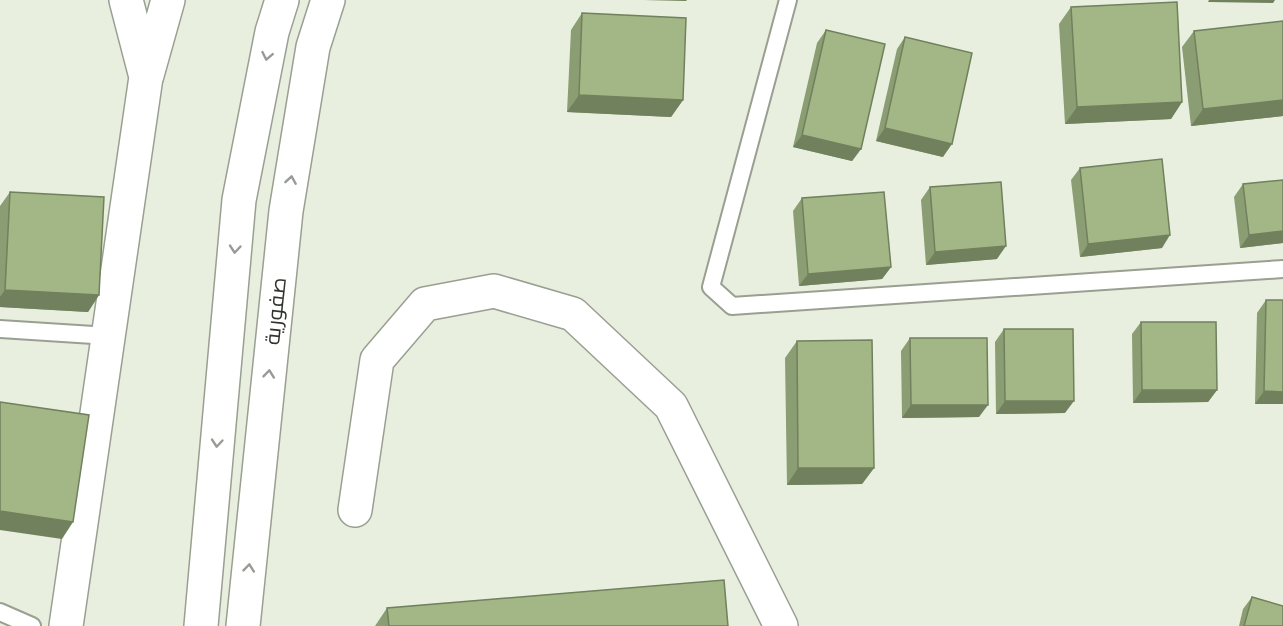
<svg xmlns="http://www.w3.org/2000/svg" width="1283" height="626" viewBox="0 0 1283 626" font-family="'PT Sans Narrow',Cairo,sans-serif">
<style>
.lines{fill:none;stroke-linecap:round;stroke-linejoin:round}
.lane-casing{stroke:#999f91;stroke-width:20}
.street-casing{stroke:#999f91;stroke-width:36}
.primary-casing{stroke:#999f91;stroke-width:36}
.lane{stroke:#fff;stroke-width:16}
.street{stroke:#fff;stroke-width:33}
.primary{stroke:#fff;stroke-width:33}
.wall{fill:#8b9d72}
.shaded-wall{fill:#71805d}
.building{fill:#a2b785;stroke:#71805d;stroke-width:1.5}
.oneway{stroke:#989a96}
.labels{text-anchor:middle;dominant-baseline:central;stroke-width:5;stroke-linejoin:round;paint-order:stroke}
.street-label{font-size:21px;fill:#31342e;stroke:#fff}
</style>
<rect width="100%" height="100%" fill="#e8efdf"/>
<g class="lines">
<g class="lane-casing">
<g id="lane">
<polyline points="788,0 711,287 732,306 1283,269"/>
<polyline points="0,329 109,336"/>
<polyline points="0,612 32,626"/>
</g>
</g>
<g class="street-casing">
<g id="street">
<polyline points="147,75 168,0"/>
<polyline points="355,510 377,360 425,304 494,291 573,314 671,406 781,626"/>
<polyline points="66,626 146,77 126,0"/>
</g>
</g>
<g class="primary-casing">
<g id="primary">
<polyline points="201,626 239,200 272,32 282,0"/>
<polyline points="243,626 286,211 313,47 328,0"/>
</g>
</g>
<use href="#lane" class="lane"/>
<use href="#street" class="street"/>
<use href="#primary" class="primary"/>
</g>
<g class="wall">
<polygon points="1071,7 1182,102 1171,119 1065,124 1059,24"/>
<polygon points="582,13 683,100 671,117 567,112 571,30"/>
<polygon points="1283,21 1283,116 1191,126 1182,47 1194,31"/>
<polygon points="826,30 861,149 852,161 793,147 817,43"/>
<polygon points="905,37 943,157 876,141 897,49"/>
<polygon points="1080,168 1162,248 1080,257 1071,180"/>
<polygon points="1243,184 1283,243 1240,248 1234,197"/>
<polygon points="930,187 997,259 926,265 921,200"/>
<polygon points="10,192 99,295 88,312 0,307 0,206"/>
<polygon points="802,198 891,267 882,279 799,286 793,211"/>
<polygon points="1266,300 1283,300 1283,404 1255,404 1257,313"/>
<polygon points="1141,322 1217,390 1208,402 1133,403 1132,334"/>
<polygon points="1004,329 1065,413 996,414 995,342"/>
<polygon points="910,338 979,417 902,418 901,351"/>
<polygon points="797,341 874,468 862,484 787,485 785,358"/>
<polygon points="1252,597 1283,626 1239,626 1243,609"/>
<polygon points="387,608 728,626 375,626"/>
</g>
<g class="shaded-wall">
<polygon points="643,0 687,0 686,1"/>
<polygon points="1209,0 1275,0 1273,3 1208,2"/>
<polygon points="579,95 683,100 671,117 567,112"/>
<polygon points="1283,100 1283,116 1191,126 1203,109"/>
<polygon points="1182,102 1171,119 1065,124 1077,107"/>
<polygon points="885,128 952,144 943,157 876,141"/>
<polygon points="802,135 861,149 852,161 793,147"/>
<polygon points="1283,231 1283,243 1240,248 1249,235"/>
<polygon points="1170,235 1162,248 1080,257 1088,244"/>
<polygon points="1006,246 997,259 926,265 935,252"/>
<polygon points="891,267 882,279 799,286 808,274"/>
<polygon points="5,290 99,295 88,312 0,307 0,297"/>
<polygon points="1142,390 1217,390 1208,402 1133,403"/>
<polygon points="1264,391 1283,392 1283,404 1255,404"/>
<polygon points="1005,401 1074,401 1065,413 996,414"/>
<polygon points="911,405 988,405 979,417 902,418"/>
<polygon points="798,468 874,468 862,484 787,485"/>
<polygon points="0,511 73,522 62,539 0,530"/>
</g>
<g class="building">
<polygon points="1177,2 1182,102 1077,107 1071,7"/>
<polygon points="582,13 686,18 683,100 579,95"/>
<polygon points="1283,21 1283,100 1203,109 1194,31"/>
<polygon points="826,30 885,44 861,149 802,135"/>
<polygon points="905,37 972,53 952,144 885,128"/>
<polygon points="1162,159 1170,235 1088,244 1080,168"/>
<polygon points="1283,180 1283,231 1249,235 1243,184"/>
<polygon points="1001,182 1006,246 935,252 930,187"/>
<polygon points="10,192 104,197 99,295 5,290"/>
<polygon points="884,192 891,267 808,274 802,198"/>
<polygon points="1266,300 1283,300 1283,392 1264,391"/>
<polygon points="1141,322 1216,322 1217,390 1142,390"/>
<polygon points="1004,329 1073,329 1074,401 1005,401"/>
<polygon points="910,338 987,338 988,405 911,405"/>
<polygon points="872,340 874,468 798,468 797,341"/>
<polygon points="0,402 89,415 73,522 0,511"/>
<polygon points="724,580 728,626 389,626 387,608"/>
<polygon points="1252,597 1283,606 1283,626 1244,626"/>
</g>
<defs><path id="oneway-chevron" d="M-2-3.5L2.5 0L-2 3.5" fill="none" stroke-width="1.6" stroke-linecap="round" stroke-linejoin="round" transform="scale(1.5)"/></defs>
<g class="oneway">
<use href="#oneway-chevron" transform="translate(267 56) rotate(101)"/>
<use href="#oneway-chevron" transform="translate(291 180) rotate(-81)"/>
<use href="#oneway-chevron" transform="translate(235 249) rotate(95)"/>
<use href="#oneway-chevron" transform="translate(269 374) rotate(-84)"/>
<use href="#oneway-chevron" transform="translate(217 443) rotate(95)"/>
<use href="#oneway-chevron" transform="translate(249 568) rotate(-84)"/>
</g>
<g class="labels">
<g class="street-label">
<text transform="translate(275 311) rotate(-84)">صفورية</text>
</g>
</g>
</svg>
